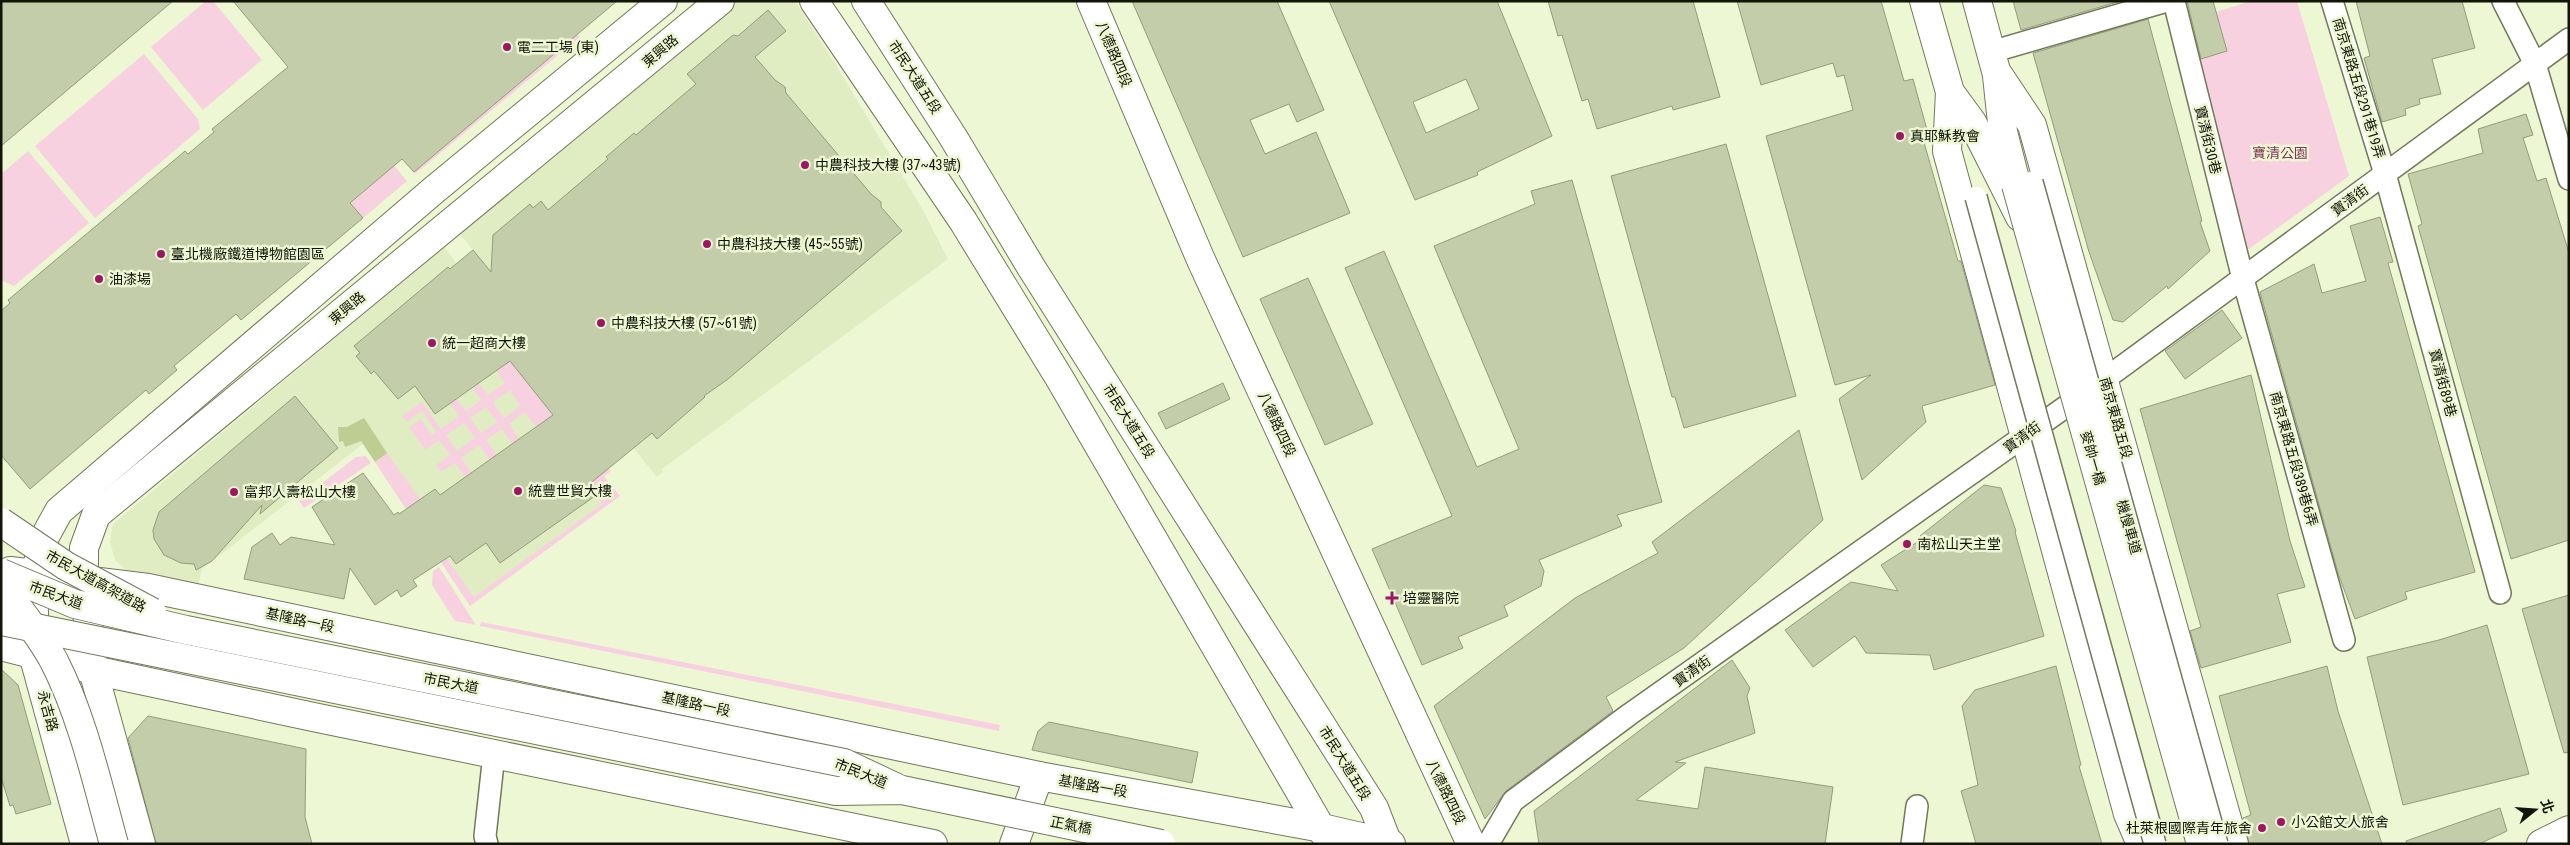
<svg xmlns="http://www.w3.org/2000/svg" width="2570" height="845" viewBox="0 0 2570 845" font-family="'Roboto Condensed','Noto Sans TC',sans-serif">
<style>
.built{fill:#e0ecc1}
.green{fill:#f8d1e1;fill-rule:evenodd}
.water{fill:#becd92}
.building{fill:#c3cdaa;stroke:#939c7b;fill-rule:evenodd}
.lines{fill:none;stroke-linecap:round;stroke-linejoin:round}
.street-casing{stroke:#717959;stroke-width:24}
.secondary-casing{stroke:#717959;stroke-width:30}
.street{stroke:#fff;stroke-width:21}
.secondary{stroke:#fff;stroke-width:28}
.street-bridge-casing{stroke:#717959;stroke-width:24;stroke-linecap:butt}
.secondary-bridge-casing{stroke:#717959;stroke-width:30;stroke-linecap:butt}
.highway-bridge-casing{stroke:#717959;stroke-width:30;stroke-linecap:butt}
.street-bridge{stroke:#fff;stroke-width:21}
.secondary-bridge{stroke:#fff;stroke-width:28}
.highway-bridge{stroke:#fff;stroke-width:28}
.poi-dot{fill:#9e1564;stroke:#eef7d4;stroke-width:2}
.labels{text-anchor:middle;dominant-baseline:central;stroke-width:5;stroke-linejoin:round;paint-order:stroke}
.poi-label{font-size:14px;fill:#111407;stroke:#eef7d4;text-anchor:start}
.street-label{font-size:14px;fill:#111407;stroke:#eef7d4}
.park-label{font-size:14px;fill:#7f3559;stroke:#eef7d4}
</style>
<rect width="100%" height="100%" fill="#eef7d4"/>
<g class="built">
<polygon points="737,1 795,1 836,65 924,212 948,259 662,469 663,472 657,477 460,234"/>
<polygon points="444,247 524,348 521,381 610,503 470,606 363,444 202,569 198,586 128,572 115,560 110,542 113,524"/>
</g>
<g class="green">
<polygon points="206,1 213,1 262,60 203,110 151,47"/>
<polygon points="2251,1 2297,1 2349,176 2245,252 2181,23"/>
<polygon points="578,34 580,37 415,174 414,172 460,133 446,116 498,101"/>
<polygon points="144,54 198,119 200,129 95,218 35,146"/>
<polygon points="305,59 407,181 363,218 339,190 353,201 393,166"/>
<polygon points="28,151 89,223 14,286 1,280 1,174"/>
<path d="M524,348L522,376L602,474L608,468L611,471L604,476L620,496L470,606L375,462L387,453L425,506L415,513L474,597L602,504L545,420L536,427L525,412L509,424L519,439L512,444L502,429L486,440L497,455L490,460L479,445L461,458L472,473L465,477L455,463L441,472L436,465L450,455L439,440L425,450L409,427L421,419L432,435L436,432L422,411L406,422L402,416L422,402L441,429L459,416L450,403L456,398L466,411L481,400L472,387L479,383L488,395L505,383L488,359ZM510,390L520,406L504,418L493,402ZM486,407L497,422L481,433L470,418ZM464,423L475,438L457,451L446,435Z"/>
<polygon points="366,456 371,463 304,508 299,501 356,457"/>
<polygon points="439,567 476,625 455,621 432,585 433,571"/>
<polygon points="481,622 1000,725 999,731 480,626"/>
</g>
<polygon class="water" points="364,418 387,453 375,462 361,441 345,447 343,441 339,442 338,427 347,427"/>
<g class="building">
<polygon points="1,1 173,1 1,146"/>
<polygon points="233,1 617,1 414,172 402,159 350,203 363,218 241,320 236,314 174,366 177,370 149,394 146,390 30,489 1,455 1,311 10,303 8,300 185,151 188,154 214,132 212,129 288,67"/>
<polygon points="1132,1 1277,1 1324,110 1297,122 1289,104 1250,120 1265,154 1316,132 1350,213 1243,257"/>
<path d="M1329,1H1497L1552,136L1477,172L1478,175L1415,200ZM1466,79L1479,109L1426,133L1413,102Z"/>
<polygon points="1548,1 1693,1 1720,97 1673,110 1672,106 1597,129 1588,99 1582,101 1562,35 1558,36"/>
<polygon points="1737,1 1881,1 1904,81 1913,79 1929,137 1923,139 1958,261 1961,261 1995,385 1922,406 1926,422 1862,480 1839,399 1871,375 1835,385 1766,136 1853,110 1844,75 1837,77 1833,63 1761,85"/>
<polygon points="2013,1 2121,1 2021,30"/>
<polygon points="2187,1 2213,1 2227,51 2201,59"/>
<polygon points="2356,1 2462,1 2475,48 2432,59 2441,94 2419,99 2420,104 2405,109 2406,115 2382,122 2364,58 2370,56"/>
<polygon points="768,10 786,31 755,57 775,80 785,87 786,93 871,194 881,202 881,207 902,231 728,379 704,396 705,397 657,439 652,433 587,486 595,496 500,563 486,543 456,564 450,556 413,580 417,586 401,597 397,590 375,605 350,568 344,599 244,579 252,547 272,533 280,545 291,537 335,545 312,507 363,473 394,515 398,512 399,514 435,489 440,495 553,415 510,361 435,414 415,386 398,399 374,371 371,374 369,371 356,356 360,353 354,346 448,267 450,269 473,250 491,272 493,235 530,204 533,208 541,201 548,210 608,159 606,157 634,133 636,135 696,84 687,74 733,35 738,36"/>
<polygon points="2148,19 2202,221 2200,222 2210,251 2168,289 2167,286 2123,322 2113,320 2089,252 2033,53"/>
<polygon points="2526,114 2533,135 2523,138 2537,181 2546,178 2569,253 2569,540 2511,559 2418,226 2422,224 2408,174 2483,153 2478,129"/>
<polygon points="1726,144 1796,396 1684,428 1675,397 1672,397 1611,176"/>
<polygon points="1572,180 1662,502 1617,515 1622,526 1539,560 1544,571 1541,586 1504,606 1508,616 1458,637 1463,648 1422,665 1372,549 1452,516 1345,268 1384,251 1477,467 1519,449 1434,246 1535,204 1531,191"/>
<polygon points="2380,217 2393,262 2388,263 2475,572 2405,592 2407,599 2355,619 2338,573 2260,292 2314,264 2322,293 2366,281 2350,226"/>
<polygon points="1308,278 1373,424 1325,445 1260,299"/>
<polygon points="2222,310 2242,338 2185,379 2165,351"/>
<polygon points="2251,375 2290,541 2305,587 2277,594 2291,642 2201,668 2190,631 2201,627 2140,409"/>
<polygon points="1223,383 1230,399 1166,429 1158,413"/>
<polygon points="295,396 338,448 260,514 262,505 212,561 196,570 194,564 181,563 164,555 154,539 153,530 159,512"/>
<polygon points="1799,430 1823,520 1684,648 1606,697 1613,711 1506,791 1485,819 1434,706 1575,598 1658,553 1652,542"/>
<polygon points="1984,485 2001,488 2016,531 2015,532 2044,636 1934,670 1930,655 1866,653 1855,636 1813,667 1785,630 1851,582 1898,591 1881,565 1922,539 1920,536"/>
<polygon points="2569,595 2569,752 2564,753 2522,609"/>
<polygon points="2487,625 2529,774 2403,805 2367,657 2439,640"/>
<polygon points="1732,660 1750,688 1747,696 1755,733 1675,762 1686,763 1636,800 1698,809 1705,767 1833,787 1825,844 1539,844 1534,811"/>
<polygon points="2056,666 2081,765 2079,766 2102,844 1976,844 1961,791 1978,785 1962,706 1975,690"/>
<polygon points="2327,666 2338,711 2382,844 2249,844 2243,818 2251,815 2219,696"/>
<polygon points="1,669 18,685 51,804 16,814 13,805 10,806 1,777"/>
<polygon points="148,716 306,749 305,817 312,844 156,844 128,738"/>
<polygon points="1049,722 1198,752 1192,783 1032,750 1038,731"/>
<polygon points="2500,808 2507,831 2479,844 2407,844 2406,841"/>
</g>
<g class="lines">
<g class="street-casing">
<g id="street">
<polyline points="2174,1 2243,279 2344,640"/>
<polyline points="2332,1 2385,174 2500,593"/>
<polyline points="2503,1 2535,64 2569,179"/>
<polyline points="1991,52 2167,1"/>
<polyline points="487,844 485,836 494,754"/>
<polyline points="1488,844 1513,801 1630,714 2105,379 2569,39"/>
<polyline points="1912,844 1917,806"/>
</g>
</g>
<g class="secondary-casing">
<g id="secondary">
<polyline points="814,1 963,221 1060,379 1328,840"/>
<polyline points="866,1 953,137 1031,267 1374,808 1388,844"/>
<polyline points="1091,1 1201,260 1471,844"/>
<polyline points="1924,1 1950,92 1947,151 2128,814 2141,844"/>
<polyline points="1977,1 1996,71 2032,125 2234,844"/>
<polyline points="1997,76 2003,132 2016,183"/>
<polyline points="1950,92 1972,122 2020,217"/>
<polyline points="10,571 148,588 1039,776 1322,828 1391,844"/>
<polyline points="1,646 93,670 318,718 933,844"/>
<polyline points="85,844 33,654 35,576 43,540 59,511 434,190 663,1"/>
<polyline points="141,844 93,670 84,582 84,548 96,515 720,1"/>
<polyline points="1014,844 1039,776"/>
<polyline points="2541,844 2569,830"/>
</g>
</g>
<use href="#street" class="street"/>
<use href="#secondary" class="secondary"/>
<g class="street-bridge-casing">
<g id="street-bridge">
<polyline points="2032,182 2217,844"/>
<polyline points="1976,197 2155,844"/>
</g>
</g>
<g class="secondary-bridge-casing">
<polyline id="secondary-bridge" points="2016,185 2201,844"/>
</g>
<g class="highway-bridge-casing">
<g id="highway-bridge">
<polyline points="1,522 66,566 152,612"/>
<polyline points="1,573 75,604 186,630 844,763 897,788"/>
<path d="M1,585C19,609 40,635 54,661C83,718 97,783 114,844"/>
<polyline points="1,621 836,791 902,790 1161,844"/>
</g>
</g>
<use href="#street-bridge" class="street-bridge"/>
<use href="#secondary-bridge" class="secondary-bridge"/>
<use href="#highway-bridge" class="highway-bridge"/>
</g>
<g class="poi-dot">
<circle cx="507" cy="47" r="5"/>
<circle cx="1900" cy="136" r="5"/>
<circle cx="805" cy="165" r="5"/>
<circle cx="707" cy="244" r="5"/>
<circle cx="161" cy="254" r="5"/>
<circle cx="99" cy="279" r="5"/>
<circle cx="601" cy="323" r="5"/>
<circle cx="432" cy="343" r="5"/>
<circle cx="518" cy="491" r="5"/>
<circle cx="234" cy="492" r="5"/>
<circle cx="1907" cy="544" r="5"/>
<path d="M1389.5 590.5h5v5h5v5h-5v5h-5v-5h-5v-5h5z"/>
<circle cx="2281" cy="822" r="5"/>
<circle cx="2262" cy="828" r="5"/>
</g>
<g class="labels">
<g class="poi-label">
<text x="517" y="47">電二工場 (東)</text>
<text x="1910" y="136">真耶穌教會</text>
<text x="815" y="165">中農科技大樓 (37~43號)</text>
<text x="717" y="244">中農科技大樓 (45~55號)</text>
<text x="171" y="254">臺北機廠鐵道博物館園區</text>
<text x="109" y="279">油漆場</text>
<text x="611" y="323">中農科技大樓 (57~61號)</text>
<text x="442" y="343">統一超商大樓</text>
<text x="528" y="491">統豐世貿大樓</text>
<text x="244" y="492">富邦人壽松山大樓</text>
<text x="1917" y="544">南松山天主堂</text>
<text x="1403" y="598">培靈醫院</text>
<text x="2291" y="822">小公館文人旅舍</text>
<text x="2252" y="828" text-anchor="end">杜萊根國際青年旅舍</text>
</g>
<g class="street-label">
<text transform="translate(660 51) rotate(-40)">東興路</text>
<text transform="translate(1114 54) rotate(67)">八德路四段</text>
<text transform="translate(915 77) rotate(57)">市民大道五段</text>
<text transform="translate(2359 88) rotate(73)">南京東路五段291巷19弄</text>
<text transform="translate(2208 140) rotate(76)">寶清街30巷</text>
<text transform="translate(2350 200) rotate(-36)">寶清街</text>
<text transform="translate(347 308) rotate(-40)">東興路</text>
<text transform="translate(2443 383) rotate(75)">寶清街89巷</text>
<text transform="translate(2116 418) rotate(74)">南京東路五段</text>
<text transform="translate(1129 421) rotate(58)">市民大道五段</text>
<text transform="translate(1277 424) rotate(65)">八德路四段</text>
<text transform="translate(2022 437) rotate(-36)">寶清街</text>
<text transform="translate(2093 458) rotate(74)">麥帥一橋</text>
<text transform="translate(2294 459) rotate(74)">南京東路五段389巷6弄</text>
<text transform="translate(2129 527) rotate(74)">機慢車道</text>
<text transform="translate(96 581) rotate(29)">市民大道高架道路</text>
<text transform="translate(56 595) rotate(20)">市民大道</text>
<text transform="translate(300 620) rotate(12)">基隆路一段</text>
<text transform="translate(1692 671) rotate(-35)">寶清街</text>
<text transform="translate(451 683) rotate(11)">市民大道</text>
<text transform="translate(696 704) rotate(12)">基隆路一段</text>
<text transform="translate(48 711) rotate(75)">永吉路</text>
<text transform="translate(1345 763) rotate(58)">市民大道五段</text>
<text transform="translate(861 773) rotate(22)">市民大道</text>
<text transform="translate(1093 786) rotate(10)">基隆路一段</text>
<text transform="translate(1446 792) rotate(64)">八德路四段</text>
<text transform="translate(1071 825) rotate(11)">正氣橋</text>
</g>
<g class="park-label">
<text x="2280" y="153">寶清公園</text>
</g>
</g>
<rect width="2570" height="845" fill="none" stroke="#111407" stroke-width="5"/>
<g transform="translate(2535 810) rotate(73)" stroke="#eef7d4" stroke-width="4" paint-order="stroke">
<path d="M0-4L9 19L0 12L-9 19Z" fill="#111407"/>
<text y="-8" font-size="14" font-weight="bold" text-anchor="middle" fill="#111407">北</text>
</g>
</svg>
